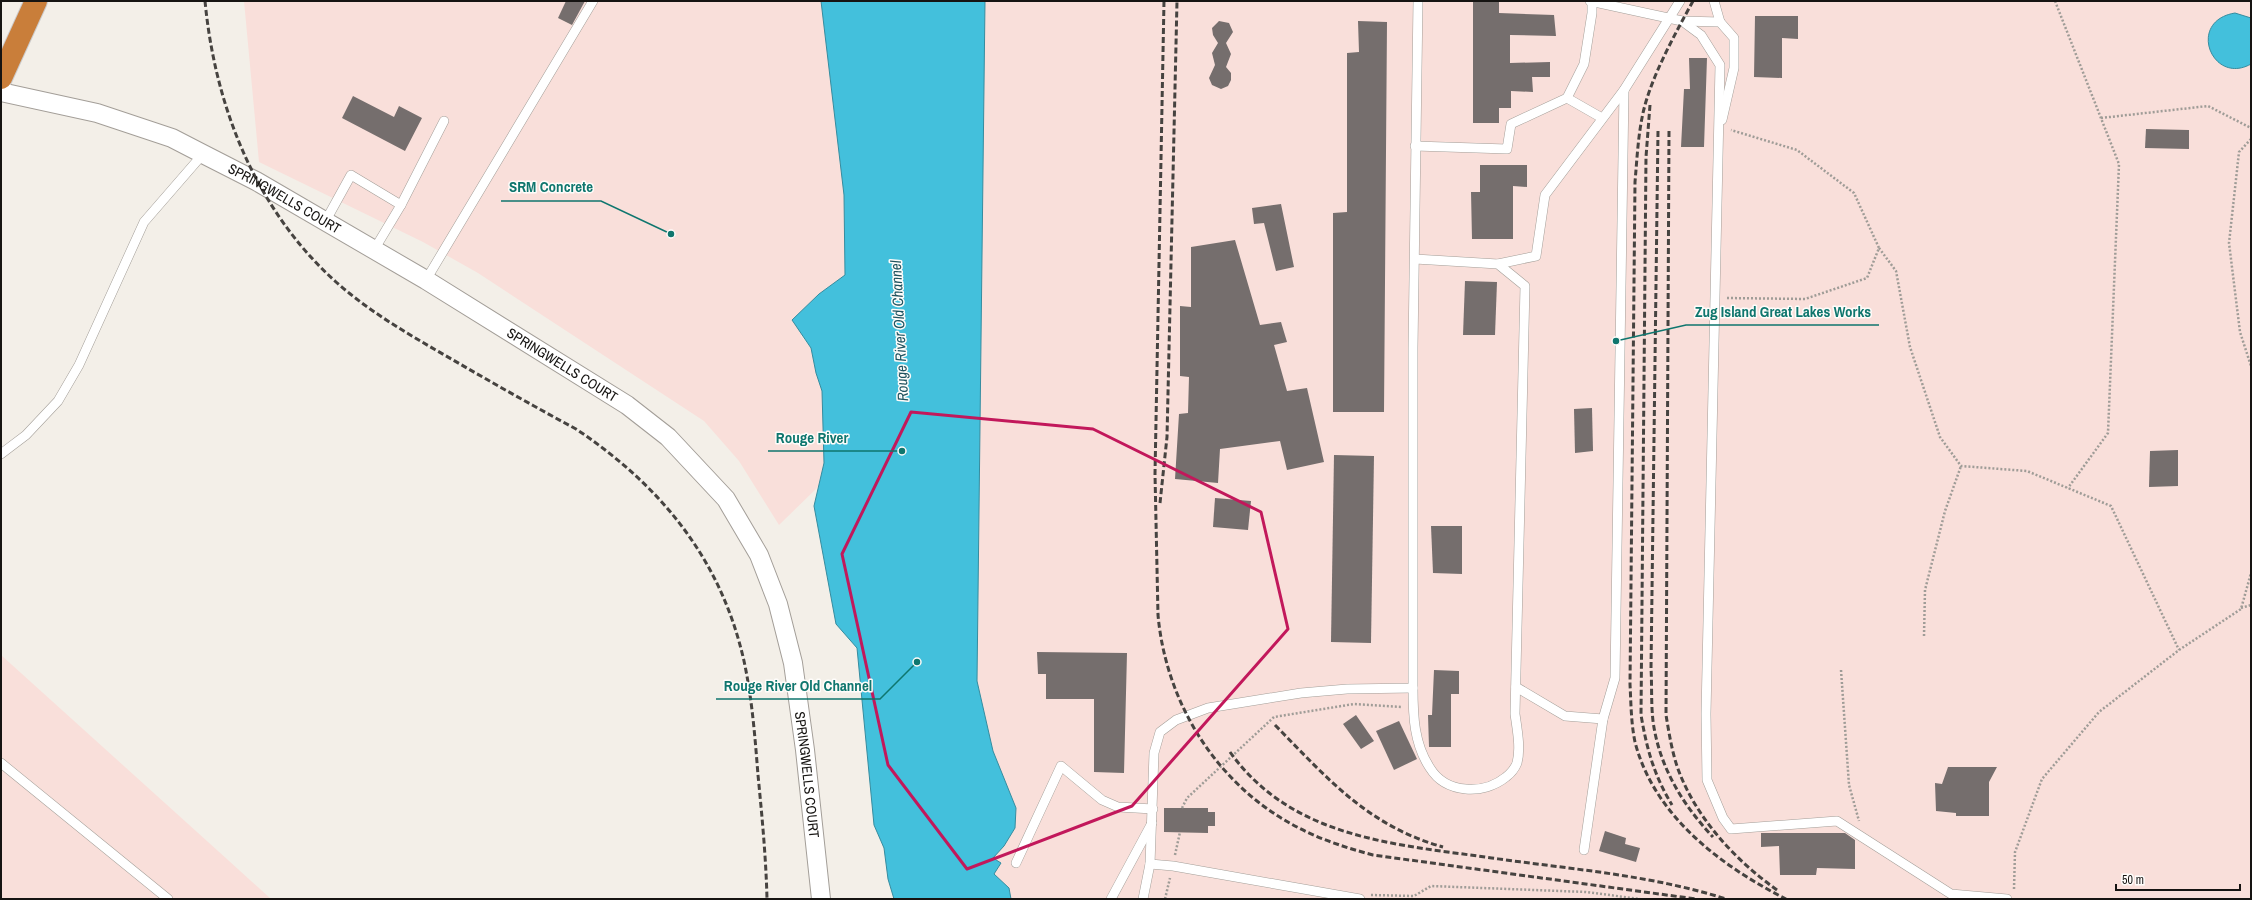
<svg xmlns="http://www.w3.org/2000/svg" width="2252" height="900" viewBox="0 0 2252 900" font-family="'Archivo Narrow',sans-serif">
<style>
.industrial{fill:#f9dfda}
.water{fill:#43c0dc;stroke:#368c9f}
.building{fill:#756e6d}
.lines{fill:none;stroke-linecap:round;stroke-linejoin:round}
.service-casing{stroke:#a39e98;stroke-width:10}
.minor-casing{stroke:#a39e98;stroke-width:20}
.motorway-casing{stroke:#cccbcb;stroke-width:24}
.path{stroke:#9f9c97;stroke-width:2.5;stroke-dasharray:2 2;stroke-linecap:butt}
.service{stroke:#fff;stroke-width:9}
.minor{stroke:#fff;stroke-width:18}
.motorway{stroke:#c97e3a;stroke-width:22}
.rail{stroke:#464340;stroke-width:3;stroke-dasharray:6 3;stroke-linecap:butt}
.marked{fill:none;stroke:#c2185b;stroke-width:3;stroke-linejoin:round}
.labels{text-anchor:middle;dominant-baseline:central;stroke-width:3;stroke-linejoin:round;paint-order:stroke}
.street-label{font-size:14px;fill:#161412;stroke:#fefcfa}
.water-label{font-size:15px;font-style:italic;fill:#205460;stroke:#fefcfa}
.leader{fill:none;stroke:#0f766e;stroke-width:1.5}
.callout-dot{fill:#0f766e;stroke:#fefcfa;stroke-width:1.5}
.callout-label{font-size:15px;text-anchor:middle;font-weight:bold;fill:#0f766e;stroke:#fefcfa;stroke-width:3;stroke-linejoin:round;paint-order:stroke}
</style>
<rect width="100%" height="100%" fill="#f3efe8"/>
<g class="industrial">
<polygon points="244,1 821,1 844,195 845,275 819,294 801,336 811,348 816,373 822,391 824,463 819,486 779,525 739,461 704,421 478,273 423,242 259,162"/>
<polygon points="985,1 2251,1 2251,899 1011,899 1008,887 994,874 993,858 1004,846 1015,828 1016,808 993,751 977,681"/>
<polygon points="1,655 228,860 271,899 1,899"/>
</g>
<g class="water">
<polygon points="821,1 985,1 977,681 993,751 1016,808 1015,828 1004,846 993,858 1001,863 994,874 1009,888 1011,899 894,899 888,879 884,848 874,825 857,648 836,624 814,506 824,463 822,391 816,373 811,348 792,320 819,294 845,275 844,195"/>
<path d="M2235,13L2251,18V64C2212,86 2186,21 2235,13Z"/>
</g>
<g class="building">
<polygon points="566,1 585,1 572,25 558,18"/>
<polygon points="1473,1 1499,1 1499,13 1554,15 1556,36 1510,35 1510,63 1550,62 1550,77 1532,77 1533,92 1511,91 1511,108 1499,108 1499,123 1473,123"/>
<polygon points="1755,16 1798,16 1798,39 1782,38 1782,78 1754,77"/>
<polygon points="1219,21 1229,23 1233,32 1226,43 1231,54 1226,67 1231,73 1231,80 1228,86 1221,89 1212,85 1209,78 1215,65 1212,53 1218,43 1213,35 1212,28"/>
<polygon points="1358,21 1387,22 1384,412 1333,412 1333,213 1347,212 1347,53 1359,52"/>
<polygon points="1689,58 1707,58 1704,147 1681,147 1684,89 1690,89"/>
<polygon points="353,96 394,117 399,106 422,118 405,151 342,118"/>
<polygon points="2146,129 2189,130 2189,149 2145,148"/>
<polygon points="1480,165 1527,165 1527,187 1513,186 1513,239 1472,239 1471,192 1480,192"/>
<polygon points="1281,204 1294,267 1276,271 1264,223 1254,224 1252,208"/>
<polygon points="1235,240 1260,325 1281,322 1287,342 1274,345 1287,391 1307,388 1324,462 1287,470 1280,441 1220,449 1218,483 1175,479 1179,414 1188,413 1189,377 1180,376 1180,306 1191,307 1191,247"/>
<polygon points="1465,281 1497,282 1495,335 1463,335"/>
<polygon points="1592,408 1593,451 1575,453 1574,409"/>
<polygon points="2178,450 2178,486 2149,487 2150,451"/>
<polygon points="1334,455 1374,456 1371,643 1331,642"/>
<polygon points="1215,498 1251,501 1248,530 1213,527"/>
<polygon points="1431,526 1462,526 1462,574 1433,573"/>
<polygon points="1037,652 1127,653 1124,773 1094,772 1094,699 1046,699 1046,674 1038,674"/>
<polygon points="1434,670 1459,671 1459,694 1451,694 1451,747 1429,747 1428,715 1432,715"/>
<polygon points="1356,715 1374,741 1361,749 1343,724"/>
<polygon points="1399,721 1417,759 1394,770 1376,731"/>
<polygon points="1948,767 1997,767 1989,782 1989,816 1956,816 1956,813 1936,811 1935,783 1942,784"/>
<polygon points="1164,808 1208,808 1208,812 1215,812 1215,826 1208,826 1208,833 1164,832"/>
<polygon points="1605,831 1626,838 1625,844 1640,848 1636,862 1599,851"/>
<polygon points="1761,833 1845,833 1855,840 1855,869 1817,868 1816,875 1780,875 1779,846 1761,847"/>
</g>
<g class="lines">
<g class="service-casing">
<g id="service">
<polyline points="1590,1 1682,21 1701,35 1720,65 1706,714 1707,780 1723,818 1731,829 1837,821 1951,894 2007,899"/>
<polyline points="1714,1 1720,22"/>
<polyline points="1682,21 1720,22 1734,38 1734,68 1722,120"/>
<polyline points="1567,98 1584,64 1592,13 1592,1"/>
<polyline points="1415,146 1507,149 1511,124 1567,98 1602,118"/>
<polyline points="401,205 444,121"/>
<polyline points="325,222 351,175 401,205 374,250"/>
<polyline points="1498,264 1536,256 1545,195 1624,90 1680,1"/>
<polyline points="426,280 593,1"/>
<polyline points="1,454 26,435 58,401 79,365 144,222 203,154"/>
<polyline points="1516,687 1565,716 1603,719 1615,678 1624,90"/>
<path d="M1413,688C1413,716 1414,744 1430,768C1446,794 1484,795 1506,777C1510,774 1515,768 1517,763C1521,748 1517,729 1515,714L1525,286L1498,264L1415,259"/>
<polyline points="1,763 168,899"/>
<polyline points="1584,850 1603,719"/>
<polyline points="1016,863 1061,766 1102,800 1118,807 1153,809"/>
<polyline points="1150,864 1173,866 1360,899"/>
<polyline points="1111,899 1152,823"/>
<polyline points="1143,899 1150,864 1154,753 1160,732 1176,720 1208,708 1301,693 1347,689 1413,688 1413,348 1418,1"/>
</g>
</g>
<g class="minor-casing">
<g id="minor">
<path id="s1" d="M1,92L97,113L172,138L203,154L256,181L426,280L627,405L668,437L726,499L759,555L778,604L793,663L805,750L821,899"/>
</g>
</g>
<g class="motorway-casing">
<polyline id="motorway" points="1,78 36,1"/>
</g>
<g class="path">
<polyline points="2055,1 2119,164 2108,433 2068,488"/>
<polyline points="2101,118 2208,106 2251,128"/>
<polyline points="2251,139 2239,152 2229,243 2240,332 2251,366"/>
<polyline points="1879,248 1896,271 1910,347 1940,437 1961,466 2027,471 2111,506 2179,650"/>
<polyline points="1727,298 1805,299 1867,278 1879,248 1854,193 1797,150 1731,130"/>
<polyline points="2241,608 2251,605"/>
<polyline points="1924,636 1925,590 1945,511 1961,466"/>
<polyline points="1841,670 1849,785 1859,821"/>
<polyline points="1182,808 1187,798 1274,717 1354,704 1402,707"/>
<polyline points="1175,855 1180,832"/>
<polyline points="2014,889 2015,852 2042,779 2099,712 2179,650 2241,609 2251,573"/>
<polyline points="1371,895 1414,896 1431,886 1586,892 1640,899"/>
<polyline points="1165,899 1170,878"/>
</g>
<use href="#service" class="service"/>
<use href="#minor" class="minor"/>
<use href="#motorway" class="motorway"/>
<g class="rail">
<path d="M205,1C215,107 256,210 336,282C373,315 417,339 460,364C498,386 537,408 576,429C661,486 721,559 744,661C752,698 755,737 758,775C762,816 766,858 767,899"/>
<path d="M1164,1L1155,474L1158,615C1166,704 1218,787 1299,828C1322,840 1347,848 1373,855L1696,899"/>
<path d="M1693,1C1675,34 1651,77 1643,113C1638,136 1637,159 1635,182L1630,684C1631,703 1631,723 1635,742C1654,816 1721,866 1786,899"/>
<path d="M1650,105L1646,157L1641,715C1647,750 1654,775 1672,805"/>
<path d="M1658,131L1651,668C1652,685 1651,704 1653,721C1659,766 1682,804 1713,837"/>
<path d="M1669,131L1666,715C1669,733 1672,752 1678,769C1696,818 1735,860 1777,890"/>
<polyline points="1160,503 1167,437 1177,1"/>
<path d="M1275,725C1328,779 1368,826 1443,847"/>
<path d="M1230,752C1291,837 1391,844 1485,857C1566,869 1648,874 1726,899"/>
</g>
</g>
<path class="marked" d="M911,412L1093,429L1261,512L1288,629L1132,806L967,869L888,765L842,554Z"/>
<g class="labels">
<g class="street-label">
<text stroke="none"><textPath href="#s1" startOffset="305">SPRINGWELLS COURT</textPath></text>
<text stroke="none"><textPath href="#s1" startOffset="629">SPRINGWELLS COURT</textPath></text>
<text stroke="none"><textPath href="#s1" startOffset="1133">SPRINGWELLS COURT</textPath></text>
</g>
<g class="water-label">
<text transform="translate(899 331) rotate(-93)">Rouge River Old Channel</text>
</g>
</g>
<path class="leader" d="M671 234L601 201H501M1616 341L1686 325H1879M902 451L856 451H768M917 662L880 699H716"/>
<g class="callout-dot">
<circle cx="671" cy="234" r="4"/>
<circle cx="1616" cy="341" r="4"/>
<circle cx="902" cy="451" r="4"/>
<circle cx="917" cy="662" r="4"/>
</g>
<g class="callout-label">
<text x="551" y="192">SRM Concrete</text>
<text x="1783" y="317">Zug Island Great Lakes Works</text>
<text x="812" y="443">Rouge River</text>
<text x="798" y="691">Rouge River Old Channel</text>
</g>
<rect width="2252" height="900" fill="none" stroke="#161412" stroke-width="4"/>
<path d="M2116 884v6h124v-6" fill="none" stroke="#161412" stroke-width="2"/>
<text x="2122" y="884" font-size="12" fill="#161412" stroke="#fefcfa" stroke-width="3" paint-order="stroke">50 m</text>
</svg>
